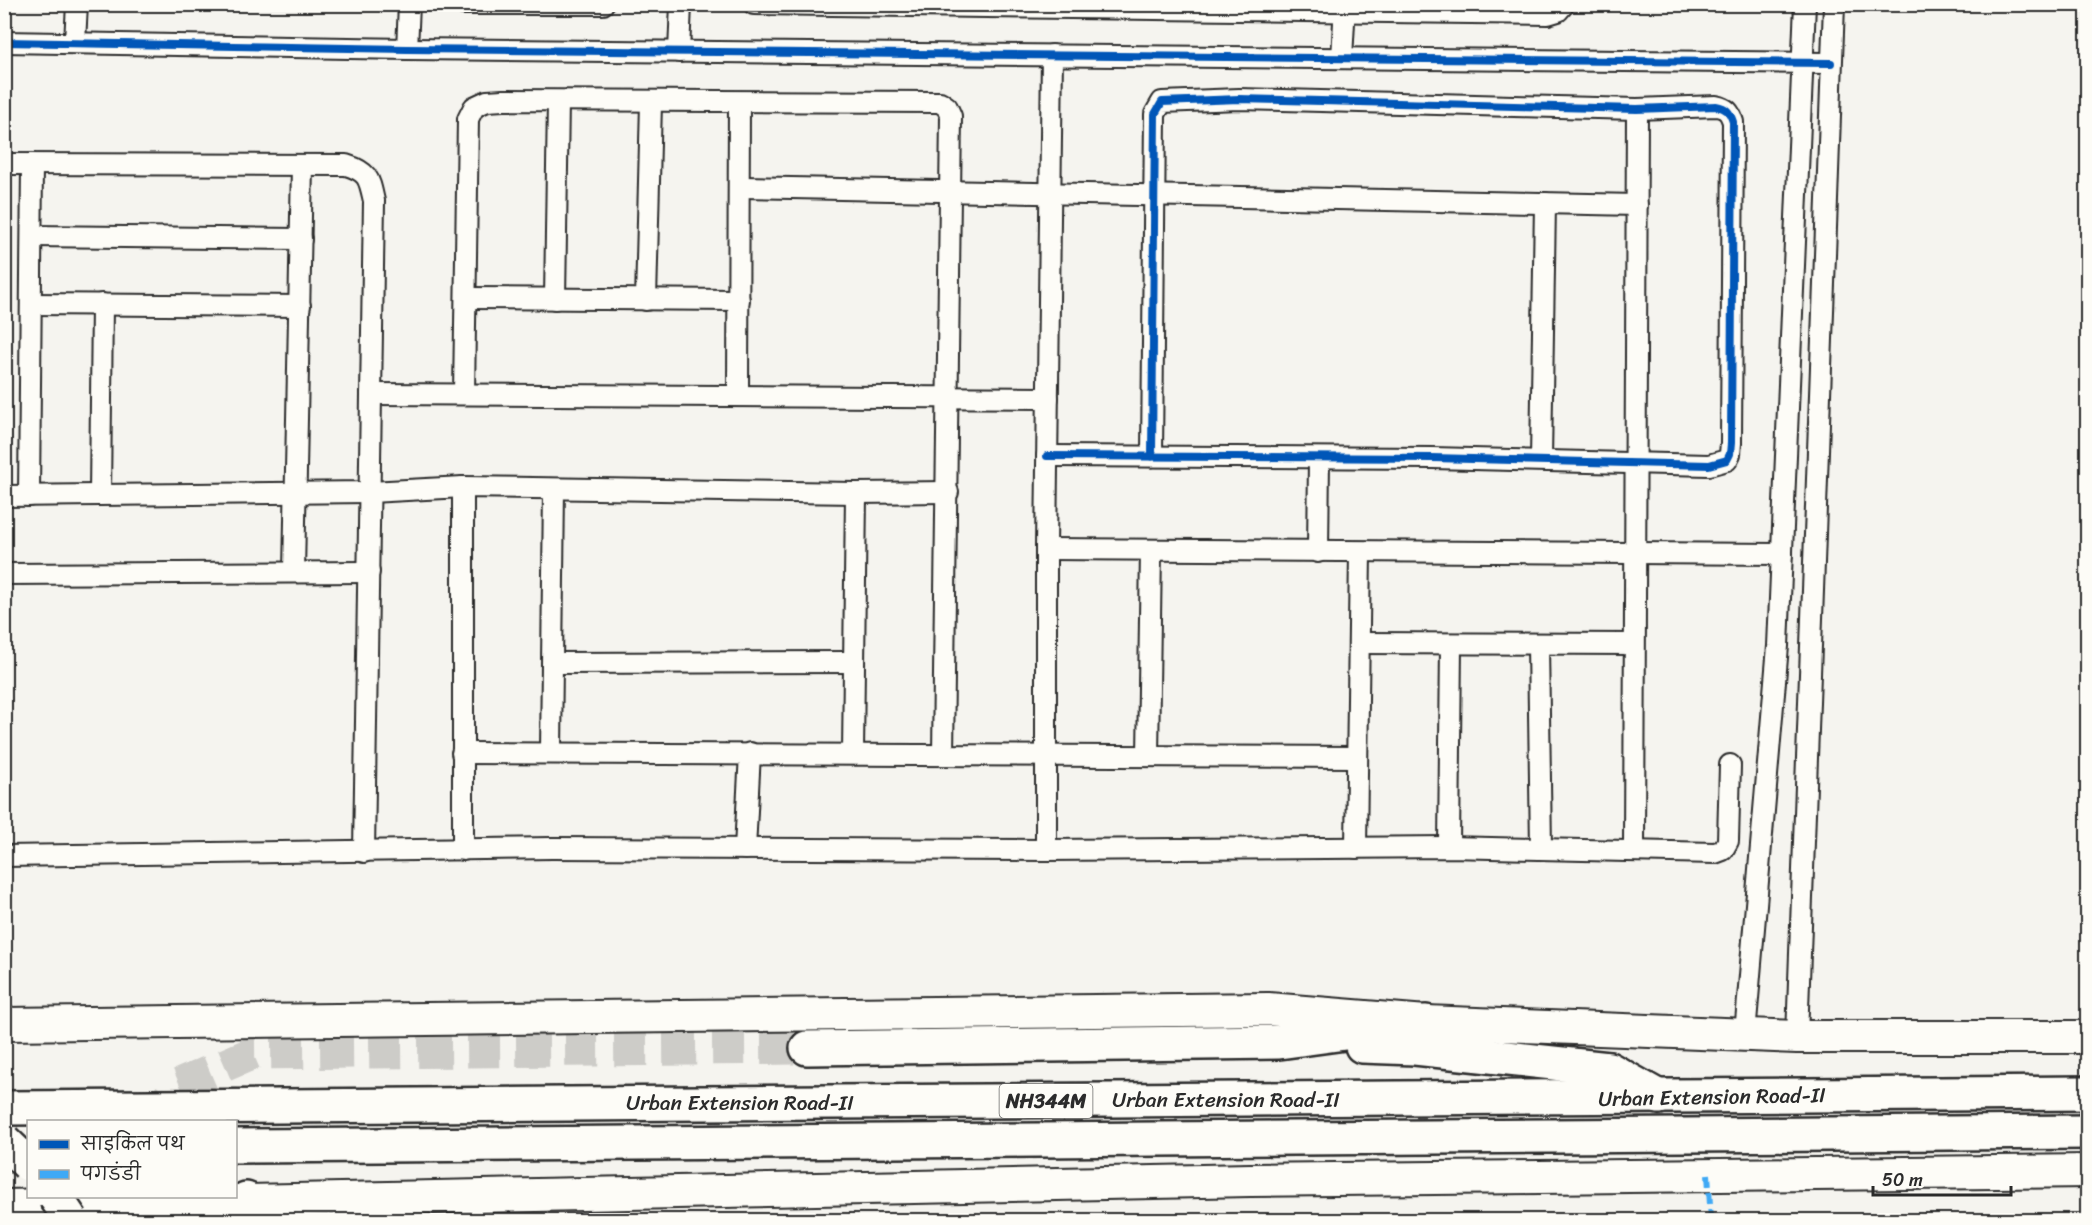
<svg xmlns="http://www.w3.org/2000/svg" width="2092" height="1225" viewBox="0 0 2092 1225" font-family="Sriracha,'Playpen Sans Deva',sans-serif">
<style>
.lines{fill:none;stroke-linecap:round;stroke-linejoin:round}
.trunk-tunnel{stroke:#cdccc8;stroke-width:33;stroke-dasharray:33 16;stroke-linecap:butt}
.minor-casing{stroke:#2b2b2b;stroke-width:24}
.primary-casing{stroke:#2b2b2b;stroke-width:36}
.trunk-casing{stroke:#2b2b2b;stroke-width:38}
.minor{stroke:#fdfcf7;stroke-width:20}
.primary{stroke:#fdfcf7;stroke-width:32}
.trunk{stroke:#fdfcf7;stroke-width:33}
.trunk-bridge-casing{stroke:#2b2b2b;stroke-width:38;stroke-linecap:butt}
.trunk-bridge{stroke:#fdfcf7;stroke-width:33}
.quiet{stroke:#3fa9f5;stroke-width:6;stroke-dasharray:12 6;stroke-linecap:butt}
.cycleway-casing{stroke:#fdfcf7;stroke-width:11}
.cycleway{stroke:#0057b8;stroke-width:8}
.labels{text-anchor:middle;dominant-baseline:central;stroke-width:4.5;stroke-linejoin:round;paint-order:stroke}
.shield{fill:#fdfcf7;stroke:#6a6a68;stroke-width:1.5}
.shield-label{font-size:20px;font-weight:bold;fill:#2b2b2b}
.street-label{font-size:21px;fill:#2b2b2b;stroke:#fdfcf7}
</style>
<rect width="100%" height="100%" fill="#f5f4ef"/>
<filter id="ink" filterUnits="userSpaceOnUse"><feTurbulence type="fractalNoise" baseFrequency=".0167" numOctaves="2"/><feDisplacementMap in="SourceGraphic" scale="12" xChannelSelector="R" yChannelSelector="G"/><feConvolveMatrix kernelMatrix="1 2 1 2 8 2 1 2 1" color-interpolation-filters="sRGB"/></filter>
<g filter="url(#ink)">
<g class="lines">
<polyline class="trunk-tunnel" points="148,1122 179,1085 253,1053 807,1048"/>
<g class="minor-casing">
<g id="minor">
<polyline points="464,4 603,4"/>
<polyline points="754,4 1548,14 1558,11 1564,4"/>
<polyline points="4,42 407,49 1831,63"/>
<polyline points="75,42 77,4"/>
<polyline points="407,49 409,4"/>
<polyline points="679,52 681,4"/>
<polyline points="1342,58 1345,4"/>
<path d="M4,164L346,165C369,172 369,179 374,201L364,852"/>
<polyline points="740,187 1637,205"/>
<polyline points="32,236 301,239"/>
<polyline points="466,298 739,300"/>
<polyline points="555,299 558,101"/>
<polyline points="646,300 651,103"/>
<polyline points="31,304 300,306"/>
<polyline points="371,394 1048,398"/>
<polyline points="464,394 468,119 474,107 487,101 503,100 940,102 947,107 951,116 943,755"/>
<polyline points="738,396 739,102"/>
<path d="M1047,456L1432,458L1709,465L1727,460L1730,454L1731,443L1733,122C1730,112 1727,108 1716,106L1637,109L1239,99L1162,102L1155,114L1152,457"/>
<polyline points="1541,460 1545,203"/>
<polyline points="463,487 463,850"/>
<polyline points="100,495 102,304"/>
<polyline points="4,496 370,492 463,487 856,493 948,492"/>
<polyline points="29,496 32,164"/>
<polyline points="1046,549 1782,554"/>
<polyline points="1318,552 1319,458"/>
<polyline points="294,572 302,165"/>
<polyline points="4,574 369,572"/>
<polyline points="1359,643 1634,644"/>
<polyline points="1538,645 1541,848"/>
<polyline points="553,663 854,662"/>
<polyline points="551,751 554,489"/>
<polyline points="462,753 1357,757"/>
<polyline points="853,754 856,493"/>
<polyline points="1148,756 1151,550"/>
<polyline points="1449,847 1451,644"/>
<polyline points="1356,848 1360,552"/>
<polyline points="745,849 750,753"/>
<polyline points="1046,850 1046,549 1052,55"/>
<polyline points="1634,850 1637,109"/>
<polyline points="4,856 552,848 1046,850 1449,847 1715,853 1723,850 1728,841 1730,765"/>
<polyline points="1745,1034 1778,646 1805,4"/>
<polyline points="1797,1037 1834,4"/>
</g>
</g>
<g class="primary-casing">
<g id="primary">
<polyline points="4,1024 1268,1009 1426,1022 1797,1037 2088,1037"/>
<polyline points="4,1206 1250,1180 2088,1171"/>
</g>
</g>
<g class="trunk-casing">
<g id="trunk">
<polyline points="1362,1046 1415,1048 1609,1069 1659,1097"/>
<polyline points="807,1048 1279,1042 1426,1022"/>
<polyline points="4,1108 2088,1093"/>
<polyline points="236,1146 2088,1132"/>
<polyline points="217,1220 246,1199"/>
</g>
</g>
<use href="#minor" class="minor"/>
<use href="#primary" class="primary"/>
<use href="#trunk" class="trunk"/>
<g class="trunk-bridge-casing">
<g id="trunk-bridge">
<polyline points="4,1141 28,1164"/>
<polyline points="55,1196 71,1220"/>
</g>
</g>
<use href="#trunk-bridge" class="trunk-bridge"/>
<polyline class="quiet" points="1708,1174 1711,1220"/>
<g class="cycleway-casing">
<g id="cycleway">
<polyline points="4,42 407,49 1831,63"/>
<path d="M1047,456L1432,458L1709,465L1727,460L1730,454L1731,443L1733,122C1730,112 1727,108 1716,106L1637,109L1239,99L1162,102L1155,114L1152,457"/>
</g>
</g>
<use href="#cycleway" class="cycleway"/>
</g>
</g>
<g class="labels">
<rect class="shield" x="999.5" y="1084" width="93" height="34" rx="4.5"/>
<g class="shield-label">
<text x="1046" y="1101">NH344M</text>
</g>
<g class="street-label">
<text transform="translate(1712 1097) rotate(-1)">Urban Extension Road-II</text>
<text x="1226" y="1100">Urban Extension Road-II</text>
<text x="740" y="1103">Urban Extension Road-II</text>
</g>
</g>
<rect width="2092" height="1225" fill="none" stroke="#fdfcf7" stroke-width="24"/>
<rect x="12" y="12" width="2068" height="1201" fill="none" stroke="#2b2b2b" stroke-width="2" filter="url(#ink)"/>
<rect x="27" y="1120" width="210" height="78" fill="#fdfcf7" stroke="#a9a8a5" stroke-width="1.5"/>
<rect x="39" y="1140" width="30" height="9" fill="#0057b8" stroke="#a9a8a5" stroke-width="1.5"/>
<text x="81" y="1150" font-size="18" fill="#2b2b2b">साइकिल पथ</text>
<rect x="39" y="1170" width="30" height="9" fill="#3fa9f5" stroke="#a9a8a5" stroke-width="1.5"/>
<text x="81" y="1180" font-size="18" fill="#2b2b2b">पगडंडी</text>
<path d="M1873 1186v9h138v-9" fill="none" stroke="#2b2b2b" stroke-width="3"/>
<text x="1882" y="1186" font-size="18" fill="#2b2b2b" stroke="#fdfcf7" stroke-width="4.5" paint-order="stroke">50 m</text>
</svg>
